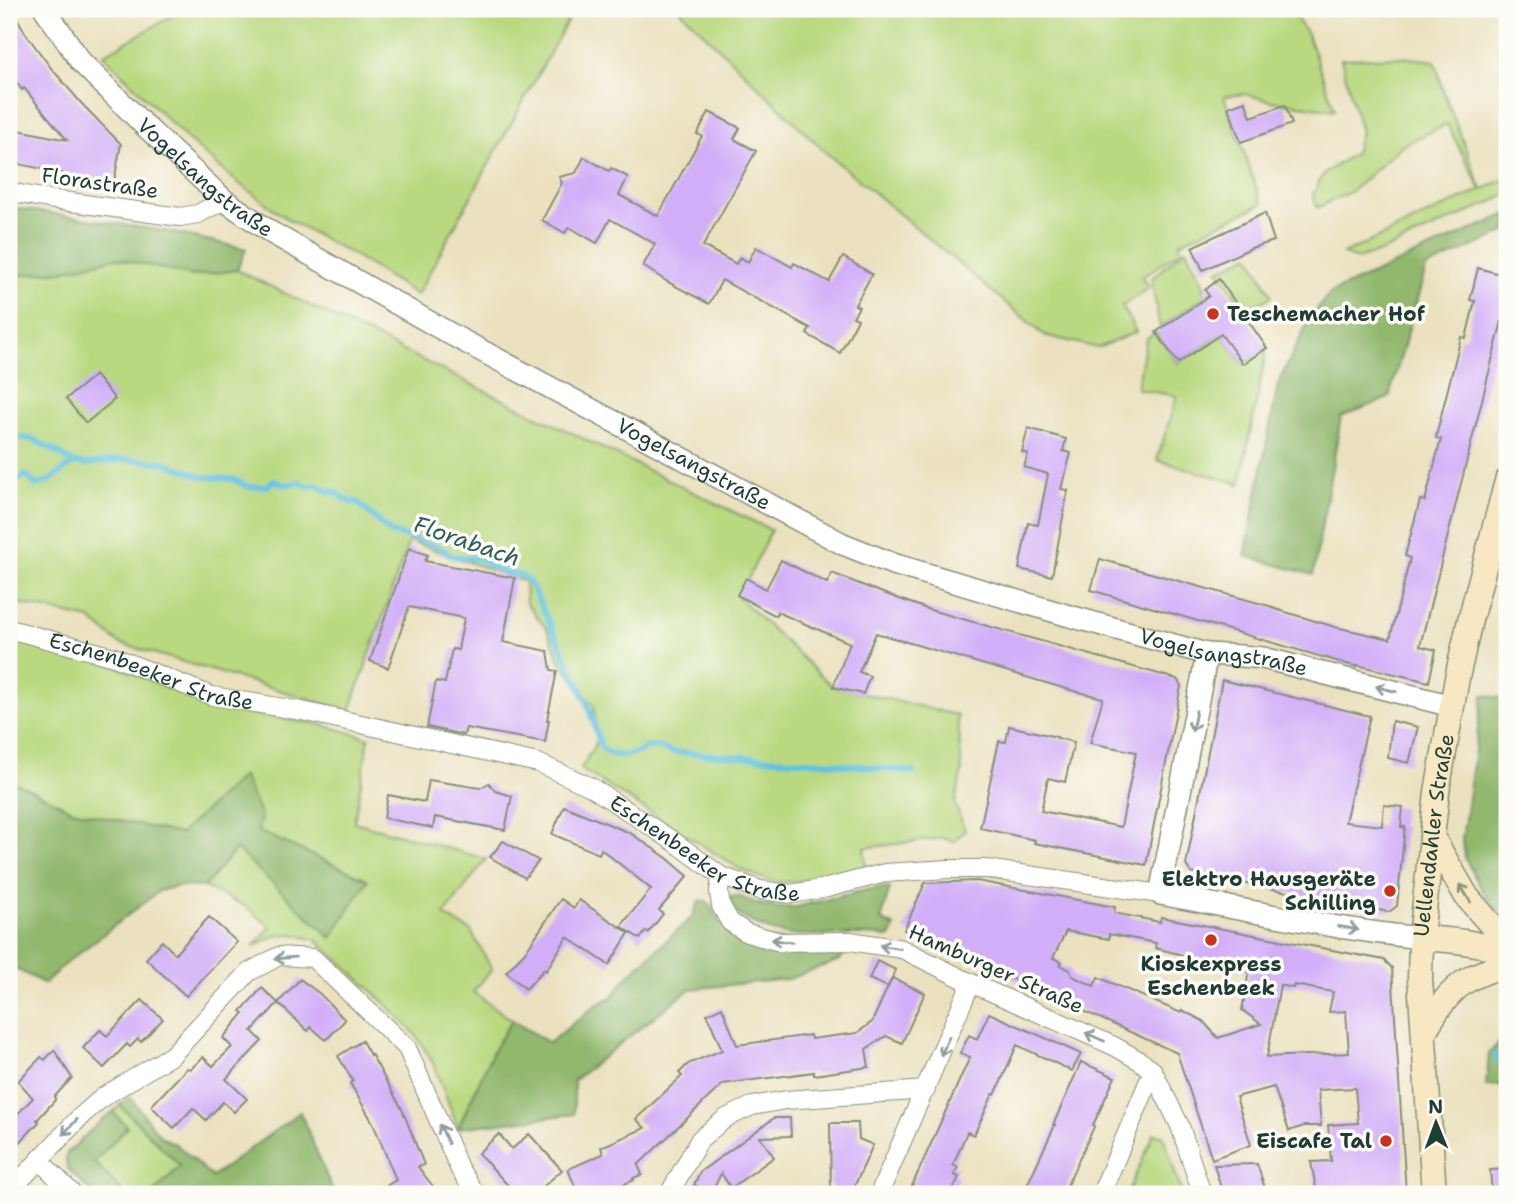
<svg xmlns="http://www.w3.org/2000/svg" width="1516" height="1203" viewBox="0 0 1516 1203" font-family="'Shantell Sans',sans-serif">
<style>
.green{fill:#b9d87f;stroke:#6c8a5a;stroke-width:2}
.forest{fill:#92b86e;stroke:#587a51;stroke-width:2}
.lines{fill:none;stroke-linecap:round;stroke-linejoin:round}
.stream{stroke:#61c1df;stroke-width:6}
.building{fill:#d2aef8;fill-rule:evenodd}
.minor-casing{stroke:#858f7a;stroke-width:20}
.tertiary-casing{stroke:#858f7a;stroke-width:24}
.secondary-casing{stroke:#858f7a;stroke-width:27}
.minor{stroke:#fff;stroke-width:18}
.tertiary{stroke:#fff;stroke-width:21}
.secondary{stroke:#f7e8c3;stroke-width:24}
.oneway{stroke:#8f9e9a}
.oneway2{stroke:#8b927c}
.poi-dot{fill:#c8321e;stroke:#fdfcf7;stroke-width:2.5}
.labels{text-anchor:middle;dominant-baseline:central;stroke-width:7;stroke-linejoin:round;paint-order:stroke}
.street-label{font-size:21px;fill:#1f3d34;stroke:#fdfcf7}
.poi-label{font-size:21px;font-weight:bold;fill:#1f3d34;stroke:#fdfcf7;text-anchor:end}
.water-label{font-size:23px;font-style:italic;fill:#305e5f;stroke:#fdfcf7}
</style>
<rect width="100%" height="100%" fill="#fdfcf7"/>
<filter id="ink" filterUnits="userSpaceOnUse"><feTurbulence type="fractalNoise" baseFrequency=".0143" numOctaves="2"/><feDisplacementMap in="SourceGraphic" scale="14" xChannelSelector="R" yChannelSelector="G"/><feConvolveMatrix kernelMatrix="1 2 1 2 8 2 1 2 1" color-interpolation-filters="sRGB"/></filter>
<filter id="wash" filterUnits="userSpaceOnUse"><feTurbulence type="fractalNoise" baseFrequency=".00686" numOctaves="4" result="noise"/><feDisplacementMap in="SourceGraphic" scale="28" xChannelSelector="R" yChannelSelector="G"/><feGaussianBlur stdDeviation="1.57" result="paint"/><feColorMatrix in="noise" values="0 0 0 0 0 0 0 0 0 0 0 0 0 0 0 0 0 1.4 0 .05"/><feComposite in="paint" operator="in"/></filter>
<g filter="url(#wash)">
<rect width="100%" height="100%" fill="#ebe1bf"/>
<g class="green">
<polygon points="185,9 574,9 417,295 350,253 287,219 237,182 188,140 103,55"/>
<polygon points="679,9 1290,9 1307,34 1335,110 1271,101 1245,94 1224,96 1262,204 1179,243 1182,250 1142,277 1149,288 1122,306 1136,332 1098,348 1044,335 823,150"/>
<polygon points="1401,57 1435,61 1444,93 1482,190 1507,178 1507,195 1380,252 1357,259 1343,254 1481,190 1447,124 1401,146 1352,191 1317,208 1313,194 1324,173 1355,153 1361,132 1341,59"/>
<polygon points="1186,249 1205,287 1202,290 1206,296 1160,328 1151,279"/>
<polygon points="1250,255 1272,296 1245,311 1218,270"/>
<path d="M116,258L193,276L237,270L771,530L739,598L832,686L957,715L962,771L955,804L965,830L954,842L943,838L864,848L866,867C841,872 809,883 783,882C768,882 754,875 740,869L581,769L597,741L594,706L560,661L547,629L526,603L525,582L409,541L350,711L119,643L90,619L9,601V276L62,271Z"/>
<polygon points="1156,332 1178,363 1221,334 1243,364 1267,348 1240,484 1157,460 1177,396 1137,389 1146,339"/>
<polygon points="9,634 106,662 208,704 261,715 323,725 369,738 354,822 486,859 444,915 471,931 492,969 473,992 512,1020 493,1051 458,1128 433,1063 416,1035 382,1000 316,940 292,934 274,936 253,947 271,927 245,906 204,887 236,849 367,879 257,831 242,776 180,834 72,810 17,784 9,786"/>
<polygon points="120,1105 180,1166 152,1194 125,1194 94,1162 127,1127 113,1112"/>
<polygon points="1154,1134 1163,1135 1182,1194 1127,1194"/>
</g>
<g class="forest">
<polygon points="9,207 171,232 246,249 237,270 193,276 116,258 62,271 9,276"/>
<polygon points="1507,214 1507,231 1426,268 1389,398 1341,417 1313,575 1245,556 1278,384 1310,318 1330,293"/>
<polygon points="1483,695 1507,699 1507,914 1498,910 1483,892 1465,858 1462,840"/>
<polygon points="243,776 261,816 258,831 368,880 331,938 236,849 204,887 179,886 159,891 61,967 45,984 20,971 9,967 9,786 17,783 72,810 180,834"/>
<polygon points="890,887 881,920 895,927 890,937 863,935 790,935 772,931 757,925 739,915 728,905 727,899 731,897 737,896 758,904 780,908 796,907 866,890"/>
<polygon points="706,901 710,905 718,920 733,934 847,948 840,960 789,979 690,989 574,1080 574,1114 458,1128 493,1051 512,1020 549,1043 596,1005 612,997 629,975 692,917 699,902"/>
<polygon points="1507,1035 1507,1085 1486,1086 1489,1053"/>
<polygon points="130,1097 160,1136 177,1145 212,1177 300,1112 334,1194 152,1194 180,1166 120,1105"/>
<path d="M113,1112L127,1127L94,1162L125,1194H93L68,1169C65,1163 65,1159 67,1153L102,1120Z"/>
</g>
<g class="lines">
<g class="stream">
<path d="M9,436L32,439L59,453L73,463L88,464L127,459L166,463L203,477L233,479L248,487L268,486L273,480L284,485L300,482L307,486L316,485L328,491L335,492L350,502H357L391,533L419,540L440,548L452,556L478,559L499,570L522,576L530,583L587,702L601,747C609,758 627,756 639,752C646,749 641,748 649,747C657,745 665,750 672,752L822,762L913,772"/>
<polyline points="9,495 13,483 26,475 36,485 49,481 73,463"/>
<polyline points="1495,1054 1499,1062 1507,1066"/>
</g>
</g>
<g id="blocks">
<g class="building">
<polygon points="9,9 12,9 26,34 51,68 82,104 121,144 113,187 97,184 97,186 61,178 62,173 9,162 9,128 67,140 24,88 22,90 9,71"/>
<polygon points="1245,101 1251,117 1285,105 1292,124 1241,142 1228,107"/>
<polygon points="709,112 740,128 734,139 756,151 703,246 736,264 740,257 748,262 756,247 792,267 794,263 829,282 843,257 872,274 855,305 859,307 853,317 858,319 840,353 807,334 810,328 722,280 709,304 666,281 643,266 655,244 610,219 597,243 569,227 565,233 542,220 562,183 559,177 576,173 584,157 609,171 611,168 628,177 619,195 658,216 702,136 697,134"/>
<polygon points="1265,213 1274,241 1251,248 1203,270 1192,247"/>
<polygon points="1478,268 1507,276 1507,309 1505,309 1420,646 1436,650 1429,682 1357,665 1357,667 1091,590 1100,559 1273,607 1272,608 1335,627 1390,639 1410,558 1405,556 1420,500 1425,501 1441,439 1436,438 1438,428 1461,337 1466,338 1475,301 1470,300"/>
<polygon points="1219,279 1267,348 1243,364 1221,334 1178,363 1156,332 1209,296 1205,290"/>
<polygon points="95,375 115,399 86,423 66,399"/>
<polygon points="1028,428 1066,439 1063,451 1071,453 1061,489 1068,490 1052,576 1019,569 1028,523 1038,525 1048,474 1024,467 1028,454 1022,452"/>
<polygon points="409,548 428,555 425,561 515,578 503,642 548,651 551,670 557,671 547,720 549,720 545,742 466,728 464,735 427,727 436,681 445,683 452,649 458,650 464,618 409,607 388,668 370,661"/>
<polygon points="781,560 827,583 832,573 872,589 927,609 1177,679 1181,686 1146,865 1034,843 1035,840 980,828 999,741 1006,742 1009,726 1057,737 1057,738 1074,742 1065,782 1048,778 1041,811 1121,827 1136,752 1090,743 1103,698 1070,690 876,633 859,672 870,676 863,694 833,687 850,643 777,612 776,616 737,595 746,578 766,589"/>
<polygon points="1222,680 1370,716 1345,822 1382,826 1384,805 1403,807 1401,827 1405,827 1397,906 1389,912 1191,873 1186,865"/>
<polygon points="1392,721 1418,727 1409,763 1388,758"/>
<polygon points="429,780 480,788 489,783 495,791 512,796 505,830 435,817 433,828 384,818 388,795 425,802"/>
<polygon points="564,806 630,833 667,858 688,876 659,910 663,914 648,933 646,931 640,939 621,926 651,889 601,849 599,854 552,834"/>
<polygon points="503,841 539,861 525,878 490,857"/>
<path d="M977,881L1115,907L1114,913L1160,922L1161,917L1384,960L1392,968L1406,1194H1351L1336,1191L1317,1194L1311,1162L1331,1161L1328,1125L1358,1123L1355,1088L1318,1090L1321,1126H1304L1289,1131L1274,1087L1236,1097L1251,1145L1212,1159L1177,1053L904,930L925,883ZM1066,931L1109,939V934L1156,943L1155,948L1199,959L1198,964L1217,967L1218,965L1249,971L1242,1010L1261,1024L1218,1038L1203,1021L1182,1010L1181,1013L1098,977L1094,986L1072,976L1070,970L1060,965L1062,962L1053,958ZM1280,985L1293,988L1294,985L1333,992L1329,1012L1346,1011L1349,1053L1267,1057Z"/>
<polygon points="561,899 574,908 579,900 629,933 609,965 567,937 546,971 544,969 526,989 506,972 525,952"/>
<polygon points="209,917 237,942 186,996 146,959 162,941 175,954"/>
<polygon points="877,961 896,970 888,987 869,979"/>
<polygon points="892,978 925,993 902,1043 886,1036 866,1049 869,1067 814,1075 814,1072 723,1084 638,1165 642,1175 633,1178 634,1180 601,1194 578,1194 568,1169 603,1154 601,1147 645,1128 636,1119 682,1076 679,1073 688,1064 722,1050 707,1014 722,1007 737,1045 810,1035 811,1039 857,1033 872,1022"/>
<polygon points="300,979 320,994 345,1020 326,1040 311,1027 308,1031 278,1003 252,1031 262,1041 226,1079 247,1099 234,1112 223,1102 206,1120 193,1108 174,1128 152,1107 152,1105 187,1068 191,1069 203,1057 213,1066 232,1047 223,1038 244,1013 241,1011 262,988 278,1003"/>
<polygon points="142,1000 163,1019 141,1042 138,1039 130,1047 127,1044 104,1068 83,1048 100,1030 107,1036"/>
<polygon points="989,1013 1081,1054 1072,1071 1017,1045 995,1095 993,1094 974,1135 967,1132 953,1165 958,1167 954,1175 959,1177 951,1194 925,1194 911,1188 970,1057 960,1053 969,1035 977,1039"/>
<polygon points="362,1041 370,1055 371,1054 402,1109 424,1165 418,1167 439,1194 372,1194 396,1180 373,1123 350,1083 353,1081 338,1056"/>
<polygon points="54,1050 72,1078 55,1096 55,1100 37,1120 39,1122 9,1154 9,1123 33,1098 18,1081 41,1057 45,1060"/>
<polygon points="1081,1062 1115,1077 1093,1125 1094,1126 1093,1129 1063,1194 1023,1194 1055,1125 1053,1125"/>
<polygon points="774,1118 790,1118 791,1136 760,1137 774,1157 731,1188 721,1173 712,1193 694,1185 700,1172"/>
<polygon points="830,1123 858,1123 859,1139 873,1145 851,1194 831,1194"/>
<polygon points="499,1134 512,1149 529,1134 562,1170 535,1194 516,1194 478,1153"/>
<polygon points="1257,1164 1267,1194 1223,1194 1214,1165"/>
<polygon points="1507,1169 1507,1194 1492,1194 1490,1170"/>
</g>
</g>
</g>
<g filter="url(#ink)">
<use href="#blocks" fill-opacity="0" stroke="#858f7a" stroke-width="2"/>
<g class="lines">
<g class="minor-casing">
<g id="minor">
<polyline points="9,192 48,199 180,217 198,214 224,200"/>
<path id="s1" d="M9,629L114,657L212,696L302,711L538,763L591,787L676,843L721,876L760,890L791,894L827,888L885,873L948,869H986L1160,894"/>
<polyline points="721,876 719,892 721,906 730,922 747,933 780,942 850,941 902,949 971,983 1114,1046 1140,1061 1153,1071 1180,1126 1202,1194"/>
<polyline points="39,1160 73,1194"/>
<polyline points="9,1192 81,1116 103,1097 172,1055 249,972 279,956 313,958 407,1048 460,1170 476,1194"/>
<polyline points="669,1194 700,1139 726,1118 752,1106 786,1100 926,1090"/>
<polyline points="879,1194 971,983"/>
<polyline points="1101,1194 1153,1071"/>
</g>
</g>
<g class="tertiary-casing">
<g id="tertiary">
<path id="s2" d="M45,9L81,62L144,125L224,200L272,233L454,336L843,544L893,564L1066,615L1207,654L1241,656L1263,658L1452,706"/>
<path d="M1207,654L1160,894C1247,910 1333,929 1421,938"/>
</g>
</g>
<g class="secondary-casing">
<g id="secondary">
<polyline points="1432,837 1467,897 1507,943"/>
<path d="M1421,938C1451,940 1479,942 1507,953"/>
<path d="M1424,1032C1436,1011 1449,990 1471,978C1482,972 1495,968 1507,964"/>
<path id="s3" d="M1434,1194L1420,978L1421,938L1437,792L1457,678L1470,620L1507,481"/>
</g>
</g>
<use href="#minor" class="minor"/>
<use href="#tertiary" class="tertiary"/>
<use href="#secondary" class="secondary"/>
</g>
<defs><path id="oneway-shaft" d="M-6 0H5M1.5-3L5.5 0L1.5 3" fill="none" stroke-width="1.6" stroke-linecap="round" stroke-linejoin="round" transform="scale(1.75)"/></defs>
<g class="oneway">
<use href="#oneway-shaft" transform="translate(1386 689) rotate(-166)"/>
<use href="#oneway-shaft" transform="translate(1194 721) rotate(101)"/>
<use href="#oneway-shaft" transform="translate(1348 928) rotate(10)"/>
<use href="#oneway-shaft" transform="translate(782 941) rotate(-173)"/>
<use href="#oneway-shaft" transform="translate(890 947) rotate(-171)"/>
<use href="#oneway-shaft" transform="translate(285 958) rotate(175)"/>
<use href="#oneway-shaft" transform="translate(1095 1037) rotate(-156)"/>
<use href="#oneway-shaft" transform="translate(945 1046) rotate(113)"/>
<use href="#oneway-shaft" transform="translate(70 1127) rotate(133)"/>
<use href="#oneway-shaft" transform="translate(444 1134) rotate(-113)"/>
</g>
<use class="oneway2" href="#oneway-shaft" transform="translate(1465 893) rotate(-122)"/>
</g>
<g class="poi-dot">
<circle cx="1213" cy="314" r="7"/>
<circle cx="1390" cy="891" r="7"/>
<circle cx="1211" cy="940" r="7"/>
<circle cx="1386" cy="1141" r="7"/>
</g>
<g class="labels">
<g class="street-label">
<text stroke="none"><textPath href="#s2" startOffset="234">Vogelsangstraße</textPath></text>
<text transform="translate(100 183) rotate(8)">Florastraße</text>
<text stroke="none"><textPath href="#s2" startOffset="802">Vogelsangstraße</textPath></text>
<text stroke="none"><textPath href="#s2" startOffset="1368">Vogelsangstraße</textPath></text>
<text stroke="none"><textPath href="#s1" startOffset="149">Eschenbeeker Straße</textPath></text>
<text stroke="none"><textPath href="#s3" startOffset="360">Uellendahler Straße</textPath></text>
<text stroke="none"><textPath href="#s1" startOffset="737">Eschenbeeker Straße</textPath></text>
<text transform="translate(996 969) rotate(24)">Hamburger Straße</text>
</g>
<g class="poi-label">
<text x="1227" y="314" text-anchor="start">Teschemacher Hof</text>
<text x="1376" y="879">Elektro Hausgeräte<tspan x="1376" dy="24">Schilling</tspan></text>
<text x="1211" y="964" text-anchor="middle">Kioskexpress<tspan x="1211" dy="24">Eschenbeek</tspan></text>
<text x="1372" y="1141">Eiscafe Tal</text>
</g>
<g class="water-label">
<text transform="translate(467 541) rotate(19)">Florabach</text>
</g>
</g>
<rect width="1516" height="1203" fill="none" stroke="#fdfcf7" stroke-width="35"/>
<g transform="translate(1436 1123) rotate(359)" stroke="#fdfcf7" stroke-width="5" paint-order="stroke">
<path d="M0-5L12 26L0 18L-12 26Z" fill="#1f3d34"/>
<text y="-10" font-size="19" font-weight="bold" text-anchor="middle" fill="#1f3d34">N</text>
</g>
</svg>
